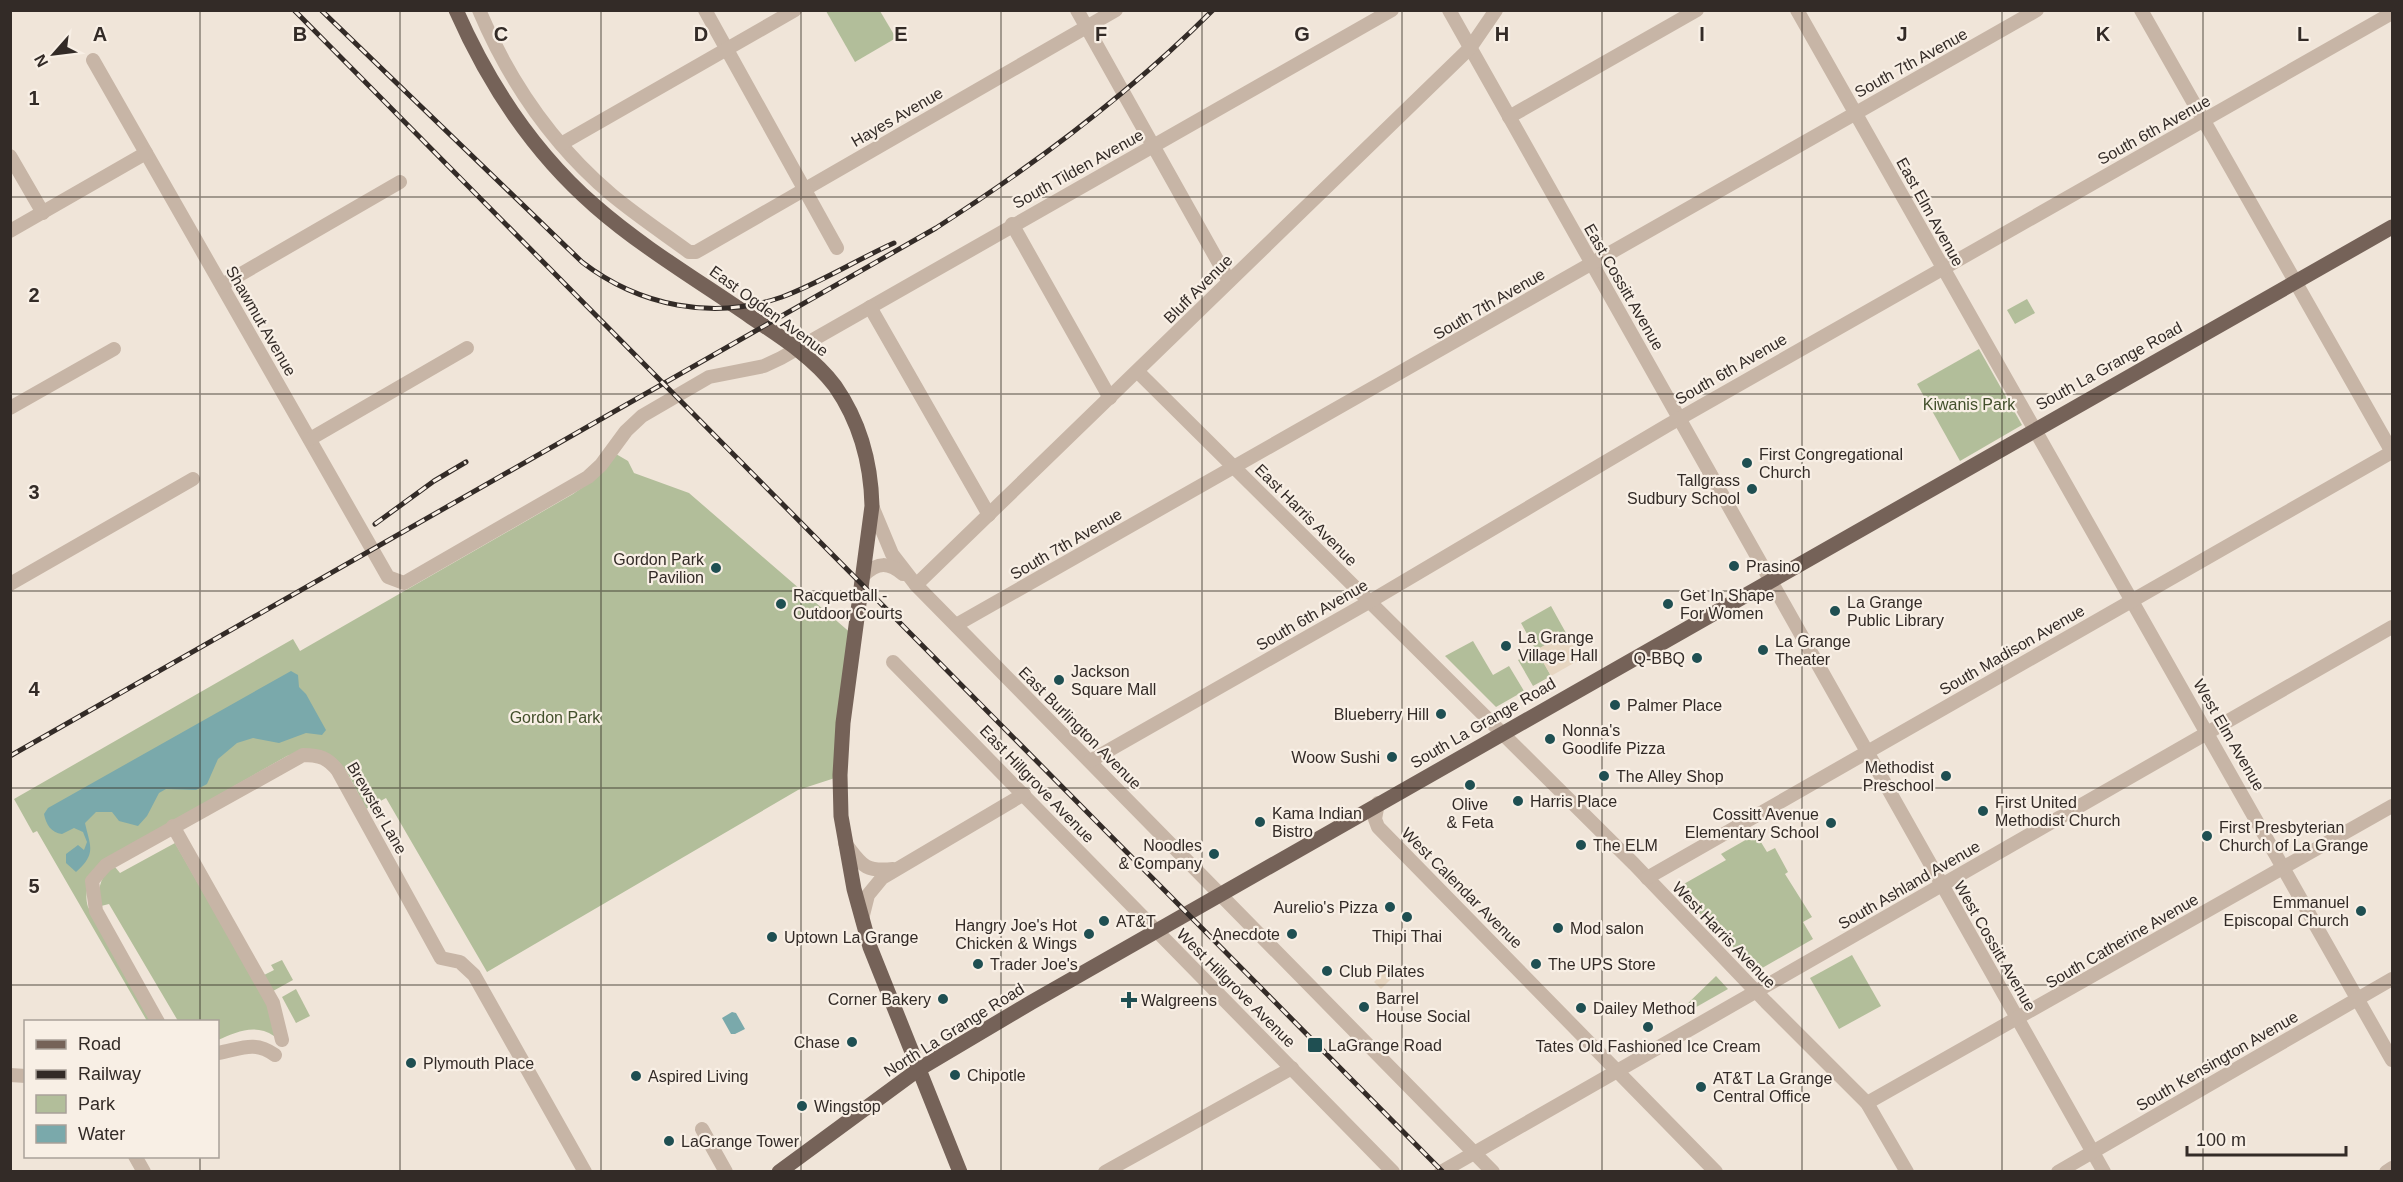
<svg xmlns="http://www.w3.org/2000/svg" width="2403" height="1182" viewBox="0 0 2403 1182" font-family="Arial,sans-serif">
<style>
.green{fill:#b2be9a}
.plaza{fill:#e7d6c1}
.water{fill:#7aa9ab}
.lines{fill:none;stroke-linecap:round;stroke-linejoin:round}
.minor{stroke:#c7b5a6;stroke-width:14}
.major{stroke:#756258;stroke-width:15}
.rail-casing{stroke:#332b27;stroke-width:5}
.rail{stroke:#f8efe5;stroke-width:3;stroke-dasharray:9;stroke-linecap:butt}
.grid{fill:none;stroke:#332b27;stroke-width:1.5;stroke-opacity:0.55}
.poi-dot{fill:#1f4f52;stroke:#f8efe5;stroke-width:2}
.labels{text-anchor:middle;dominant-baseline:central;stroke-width:4.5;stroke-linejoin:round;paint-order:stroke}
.street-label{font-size:16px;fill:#332b27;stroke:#f8efe5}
.park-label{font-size:16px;fill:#43502c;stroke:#f8efe5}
.poi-label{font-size:16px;fill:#332b27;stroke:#f8efe5;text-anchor:start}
.grid-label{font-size:20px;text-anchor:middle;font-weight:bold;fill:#332b27;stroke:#f8efe5;stroke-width:4.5;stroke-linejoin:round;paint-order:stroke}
</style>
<rect width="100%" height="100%" fill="#f0e5d9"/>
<g class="green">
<polygon points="826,11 880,11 896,38 855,62"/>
<polygon points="2027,299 2035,313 2015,324 2007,310"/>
<polygon points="1979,349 2022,425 1960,461 1917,384"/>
<path d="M616,454L628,461L634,473L689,493L853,635L838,777L798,790L487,972L386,798L366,809C346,771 338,738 287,756L106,859C94,875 82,887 88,907L153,1021H147L37,831L33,833L14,799L293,639L300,651L573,494L594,479Z"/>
<polygon points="1551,606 1566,633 1537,650 1551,676 1533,686 1518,660 1536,650 1521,623"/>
<polygon points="1473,641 1493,675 1509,666 1524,691 1496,707 1445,656"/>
<polygon points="1756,834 1767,852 1775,848 1788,872 1785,874 1812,917 1803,922 1813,939 1757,971 1694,908 1700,902 1682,885 1726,860 1721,854"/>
<path d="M175,843L267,1004L275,1022L274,1036C255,1023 236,1032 218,1040V1022L178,1021L109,904L101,906C97,891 99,875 115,867L120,873Z"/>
<polygon points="1852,955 1881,1006 1839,1029 1810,978"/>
<polygon points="282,960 293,980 273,991 264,975 274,970 271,965"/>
<polygon points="1716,976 1728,989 1684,1014 1680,1011"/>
<polygon points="296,989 310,1016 296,1023 282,997"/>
</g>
<g class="plaza">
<polygon points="1566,633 1581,659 1551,676 1536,650"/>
<polygon points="1393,963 1400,970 1381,989 1374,982"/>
</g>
<g class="water">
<path d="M291,671L298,675L299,687L306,694L326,730L322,735L306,733L279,743L253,738L237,743L218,759L207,784L196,790L166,789L159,793L147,816L138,826L119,821L112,812H96L85,823C90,846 97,853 76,872L66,863V854L78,845L84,850L87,842L83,832L74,828L62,834C51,833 46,824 44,814L48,808Z"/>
<polygon points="732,1012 736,1013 745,1029 735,1034 731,1034 722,1018"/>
</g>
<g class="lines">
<g class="minor">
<path d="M479,10C509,81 553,145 612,195C636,215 663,233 689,252H696L1116,10"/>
<polyline points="705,10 837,248"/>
<polyline points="1077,10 1229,281"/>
<polyline points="1449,10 2104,1172"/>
<polyline points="1797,10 2392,1060"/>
<polyline points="2141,10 2392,452"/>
<polyline points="93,60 388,577 404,583 588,477 601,465 626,431 642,416 709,377 764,366 781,358 1392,10"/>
<polyline points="1509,117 1697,10"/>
<polyline points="561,144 795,10"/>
<polyline points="10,156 43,213"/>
<polyline points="1012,224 1110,398"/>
<polyline points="10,231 146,153"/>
<polyline points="222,285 400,182"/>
<polyline points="870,307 989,515"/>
<polyline points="1138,372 1634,864 1766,1002 1867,1103 1907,1172"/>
<polyline points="10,408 114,349"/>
<polyline points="310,439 467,348"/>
<polyline points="872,506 892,554 916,585 1493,1172"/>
<path d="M864,575C878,562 888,562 903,574"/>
<polyline points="10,584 193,479"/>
<polyline points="916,585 1470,48 1496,10"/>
<polyline points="956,625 2037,10"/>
<polyline points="893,662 1393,1172"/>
<polyline points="1090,761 1369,602 1668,425 2392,13"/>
<polyline points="1378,803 1375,819 1378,827 1716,1172"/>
<polyline points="173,826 273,1003 282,1040"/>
<path d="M845,843C862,865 864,872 893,869"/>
<polyline points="1647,878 2392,452"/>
<polyline points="862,919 868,895 882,878 1024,794"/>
<path d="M158,1022L96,911L92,881L106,865L303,755C320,755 328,758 338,771L441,958L460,962L474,975L585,1172"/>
<path d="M218,1053C241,1049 254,1040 275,1055"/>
<polyline points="10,1075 26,1076"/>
<polyline points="1867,1103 2392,806"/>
<polyline points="702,1129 726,1172"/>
<polyline points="135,1156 144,1172"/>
<polyline points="1105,1172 1292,1068"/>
<polyline points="1441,1172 2392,627"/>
<polyline points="2058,1172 2392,979"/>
<polyline points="2386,1172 2392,1168"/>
</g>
<g class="major">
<path d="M456,10C489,85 533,152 595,206C643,248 699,281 751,317C781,337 813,357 835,386C860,422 871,463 872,506L843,723L840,775L841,816L854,889L870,947L960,1172"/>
<polyline points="779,1172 919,1069 1032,1002 2392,227"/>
</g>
<g class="rail-casing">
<g id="rail">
<polyline points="294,10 1443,1172"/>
<path d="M321,10L582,262C639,306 713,321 782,297C820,283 856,260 894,243"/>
<polyline points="375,524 434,481 466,462"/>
<path d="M10,756L936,228C1036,164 1129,94 1213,10"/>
</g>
</g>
<use href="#rail" class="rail"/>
</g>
<path class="grid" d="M200,10V1022M400,10V1172M601,10V1172M801,10V1172M1001,10V1172M1202,10V1172M1402,10V1172M1602,10V1172M1802,10V1172M2002,10V1172M2203,10V1172M10,197H2392M10,394H2392M10,591H2392M10,788H2392M10,985H2392M200,1156V1172"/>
<g class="poi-dot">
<circle cx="1747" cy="463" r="6"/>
<circle cx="1752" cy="489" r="6"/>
<circle cx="1734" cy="566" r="6"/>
<circle cx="716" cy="568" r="6"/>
<circle cx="781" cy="604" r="6"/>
<circle cx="1668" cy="604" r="6"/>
<circle cx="1835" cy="611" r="6"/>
<circle cx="1506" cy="646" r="6"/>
<circle cx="1763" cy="650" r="6"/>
<circle cx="1697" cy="658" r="6"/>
<circle cx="1059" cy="680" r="6"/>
<circle cx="1615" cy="705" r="6"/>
<circle cx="1441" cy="714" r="6"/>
<circle cx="1550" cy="739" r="6"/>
<circle cx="1392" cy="757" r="6"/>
<circle cx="1604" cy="776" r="6"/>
<circle cx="1946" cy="776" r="6"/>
<circle cx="1470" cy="785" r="6"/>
<circle cx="1518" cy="801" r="6"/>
<circle cx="1983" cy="811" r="6"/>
<circle cx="1260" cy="822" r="6"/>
<circle cx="1831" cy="823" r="6"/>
<circle cx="2207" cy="836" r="6"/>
<circle cx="1581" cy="845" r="6"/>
<circle cx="1214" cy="854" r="6"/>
<circle cx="1390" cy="907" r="6"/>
<circle cx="2361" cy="911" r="6"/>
<circle cx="1407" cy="917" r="6"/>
<circle cx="1104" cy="921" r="6"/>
<circle cx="1558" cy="928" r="6"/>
<circle cx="1089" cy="934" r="6"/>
<circle cx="1292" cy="934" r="6"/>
<circle cx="772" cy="937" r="6"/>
<circle cx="978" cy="964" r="6"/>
<circle cx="1536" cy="964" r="6"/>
<circle cx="1327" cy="971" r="6"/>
<circle cx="943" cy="999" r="6"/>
<path d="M1126 991h6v6h6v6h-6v6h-6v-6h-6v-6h6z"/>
<circle cx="1364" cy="1007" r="6"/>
<circle cx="1581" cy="1008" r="6"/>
<circle cx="1648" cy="1027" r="6"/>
<circle cx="852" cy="1042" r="6"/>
<rect x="1307" y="1037" width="16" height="16" rx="3"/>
<circle cx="411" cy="1063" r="6"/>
<circle cx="955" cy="1075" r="6"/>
<circle cx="636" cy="1076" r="6"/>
<circle cx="1701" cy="1087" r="6"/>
<circle cx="802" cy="1106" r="6"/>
<circle cx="669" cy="1141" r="6"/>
</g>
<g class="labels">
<g class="street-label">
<text transform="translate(1911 63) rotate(-29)">South 7th Avenue</text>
<text transform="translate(897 117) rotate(-30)">Hayes Avenue</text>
<text transform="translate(2154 130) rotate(-29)">South 6th Avenue</text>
<text transform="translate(1078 169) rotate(-29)">South Tilden Avenue</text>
<text transform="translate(1930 212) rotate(61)">East Elm Avenue</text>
<text transform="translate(1624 287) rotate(60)">East Cossitt Avenue</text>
<text transform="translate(1198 289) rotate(-45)">Bluff Avenue</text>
<text transform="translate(1489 304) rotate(-30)">South 7th Avenue</text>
<text transform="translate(769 311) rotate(36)">East Ogden Avenue</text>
<text transform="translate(261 321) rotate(60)">Shawmut Avenue</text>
<text transform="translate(2109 366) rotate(-29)">South La Grange Road</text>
<text transform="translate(1731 369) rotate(-30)">South 6th Avenue</text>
<text transform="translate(1306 515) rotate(45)">East Harris Avenue</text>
<text transform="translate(1066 544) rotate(-30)">South 7th Avenue</text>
<text transform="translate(1312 615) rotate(-30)">South 6th Avenue</text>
<text transform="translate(2012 650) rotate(-30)">South Madison Avenue</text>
<text transform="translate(1483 723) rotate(-30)">South La Grange Road</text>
<text transform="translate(1080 728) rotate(45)">East Burlington Avenue</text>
<text transform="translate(2229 735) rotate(60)">West Elm Avenue</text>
<text transform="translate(1037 784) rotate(46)">East Hillgrove Avenue</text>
<text transform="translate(377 808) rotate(60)">Brewster Lane</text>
<text transform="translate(1909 885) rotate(-30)">South Ashland Avenue</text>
<text transform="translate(1462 888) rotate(45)">West Calendar Avenue</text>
<text transform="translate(1724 935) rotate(46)">West Harris Avenue</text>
<text transform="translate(2122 941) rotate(-30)">South Catherine Avenue</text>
<text transform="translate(1995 946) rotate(60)">West Cossitt Avenue</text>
<text transform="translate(1236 988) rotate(45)">West Hillgrove Avenue</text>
<text transform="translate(954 1030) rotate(-32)">North La Grange Road</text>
<text transform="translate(2217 1061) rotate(-30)">South Kensington Avenue</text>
</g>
<g class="park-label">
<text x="1969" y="404">Kiwanis Park</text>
<text x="555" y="717">Gordon Park</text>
</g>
<g class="poi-label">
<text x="1759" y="454">First Congregational<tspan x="1759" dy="18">Church</tspan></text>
<text x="1740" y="480" text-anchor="end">Tallgrass<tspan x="1740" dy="18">Sudbury School</tspan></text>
<text x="704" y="559" text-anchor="end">Gordon Park<tspan x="704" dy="18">Pavilion</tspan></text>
<text x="1746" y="566">Prasino</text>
<text x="793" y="595">Racquetball -<tspan x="793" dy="18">Outdoor Courts</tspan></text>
<text x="1680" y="595">Get In Shape<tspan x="1680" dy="18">For Women</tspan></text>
<text x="1847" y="602">La Grange<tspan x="1847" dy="18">Public Library</tspan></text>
<text x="1518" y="637">La Grange<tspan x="1518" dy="18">Village Hall</tspan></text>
<text x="1775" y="641">La Grange<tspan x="1775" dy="18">Theater</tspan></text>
<text x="1685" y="658" text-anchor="end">Q-BBQ</text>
<text x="1071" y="671">Jackson<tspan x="1071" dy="18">Square Mall</tspan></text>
<text x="1627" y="705">Palmer Place</text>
<text x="1429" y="714" text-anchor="end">Blueberry Hill</text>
<text x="1562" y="730">Nonna's<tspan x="1562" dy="18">Goodlife Pizza</tspan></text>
<text x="1380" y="757" text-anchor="end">Woow Sushi</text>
<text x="1934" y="767" text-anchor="end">Methodist<tspan x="1934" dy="18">Preschool</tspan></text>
<text x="1616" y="776">The Alley Shop</text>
<text x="1530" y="801">Harris Place</text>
<text x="1995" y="802">First United<tspan x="1995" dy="18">Methodist Church</tspan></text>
<text x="1470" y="804" text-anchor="middle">Olive<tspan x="1470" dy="18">&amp; Feta</tspan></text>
<text x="1272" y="813">Kama Indian<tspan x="1272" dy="18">Bistro</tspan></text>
<text x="1819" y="814" text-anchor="end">Cossitt Avenue<tspan x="1819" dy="18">Elementary School</tspan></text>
<text x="2219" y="827">First Presbyterian<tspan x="2219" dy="18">Church of La Grange</tspan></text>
<text x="1202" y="845" text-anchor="end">Noodles<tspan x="1202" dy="18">&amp; Company</tspan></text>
<text x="1593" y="845">The ELM</text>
<text x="2349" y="902" text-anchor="end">Emmanuel<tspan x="2349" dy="18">Episcopal Church</tspan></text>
<text x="1378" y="907" text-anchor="end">Aurelio's Pizza</text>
<text x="1116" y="921">AT&amp;T</text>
<text x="1077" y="925" text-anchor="end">Hangry Joe's Hot<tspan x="1077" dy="18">Chicken &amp; Wings</tspan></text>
<text x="1570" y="928">Mod salon</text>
<text x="1280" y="934" text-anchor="end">Anecdote</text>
<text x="1407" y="936" text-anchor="middle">Thipi Thai</text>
<text x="784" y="937">Uptown La Grange</text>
<text x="990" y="964">Trader Joe's</text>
<text x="1548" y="964">The UPS Store</text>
<text x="1339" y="971">Club Pilates</text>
<text x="1376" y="998">Barrel<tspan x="1376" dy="18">House Social</tspan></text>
<text x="931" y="999" text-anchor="end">Corner Bakery</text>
<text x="1141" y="1000">Walgreens</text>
<text x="1593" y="1008">Dailey Method</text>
<text x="840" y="1042" text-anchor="end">Chase</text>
<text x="1328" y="1045">LaGrange Road</text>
<text x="1648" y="1046" text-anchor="middle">Tates Old Fashioned Ice Cream</text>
<text x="423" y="1063">Plymouth Place</text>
<text x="967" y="1075">Chipotle</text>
<text x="648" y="1076">Aspired Living</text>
<text x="1713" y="1078">AT&amp;T La Grange<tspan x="1713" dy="18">Central Office</tspan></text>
<text x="814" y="1106">Wingstop</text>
<text x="681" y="1141">LaGrange Tower</text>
</g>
</g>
<g class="grid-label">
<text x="100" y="41">A</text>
<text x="300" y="41">B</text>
<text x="501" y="41">C</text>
<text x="701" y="41">D</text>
<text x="901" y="41">E</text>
<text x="1101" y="41">F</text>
<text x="1302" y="41">G</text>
<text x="1502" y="41">H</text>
<text x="1702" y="41">I</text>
<text x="1902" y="41">J</text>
<text x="2103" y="41">K</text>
<text x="2303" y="41">L</text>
<text x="34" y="105">1</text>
<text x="34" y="302">2</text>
<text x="34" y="499">3</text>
<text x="34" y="696">4</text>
<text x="34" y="893">5</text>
</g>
<rect width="2403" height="1182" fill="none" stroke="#332b27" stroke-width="24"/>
<rect x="24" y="1020" width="195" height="138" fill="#f8efe5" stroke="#a9a199" stroke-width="1.5"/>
<rect x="36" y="1040" width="30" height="9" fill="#756258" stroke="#a9a199" stroke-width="1.5"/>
<text x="78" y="1050" font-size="18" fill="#332b27">Road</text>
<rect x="36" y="1070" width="30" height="9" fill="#332b27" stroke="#a9a199" stroke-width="1.5"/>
<text x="78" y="1080" font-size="18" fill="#332b27">Railway</text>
<rect x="36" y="1095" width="30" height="18" fill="#b2be9a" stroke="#a9a199" stroke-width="1.5"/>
<text x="78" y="1110" font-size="18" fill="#332b27">Park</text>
<rect x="36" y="1125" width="30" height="18" fill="#7aa9ab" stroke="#a9a199" stroke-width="1.5"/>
<text x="78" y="1140" font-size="18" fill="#332b27">Water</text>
<g transform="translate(54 54) rotate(242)" stroke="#f8efe5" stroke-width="4.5" paint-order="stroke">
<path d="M0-4.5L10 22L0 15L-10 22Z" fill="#332b27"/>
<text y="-9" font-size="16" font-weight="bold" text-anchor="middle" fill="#332b27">N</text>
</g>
<path d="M2187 1146v9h159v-9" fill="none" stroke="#332b27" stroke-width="3"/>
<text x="2196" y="1146" font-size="18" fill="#332b27" stroke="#f8efe5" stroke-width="4.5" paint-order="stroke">100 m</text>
</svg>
